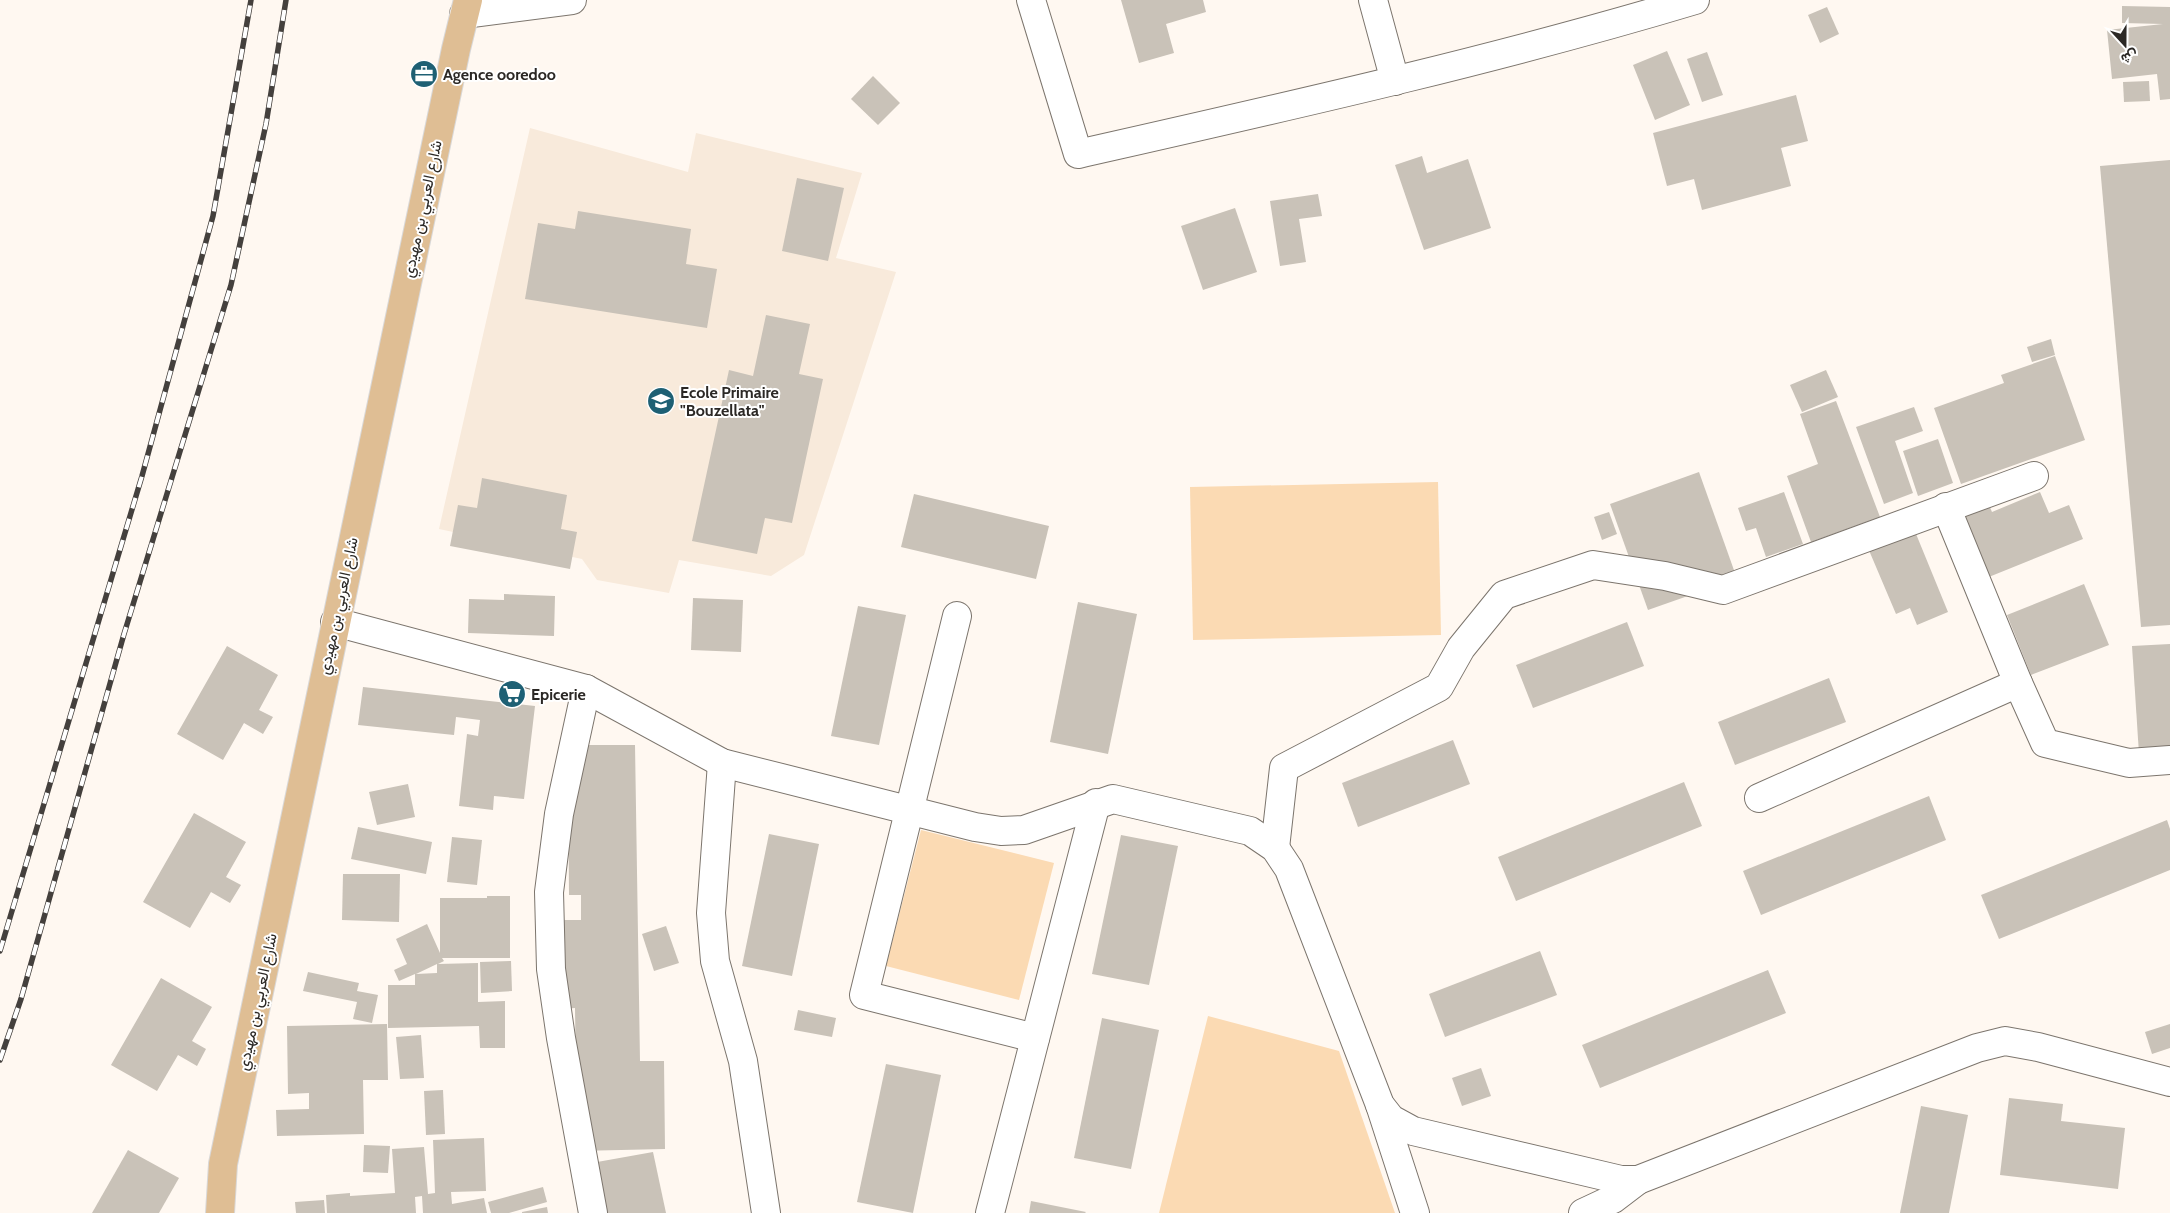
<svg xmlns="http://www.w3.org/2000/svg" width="2170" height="1213" viewBox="0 0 2170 1213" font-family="Cabin,Vazirmatn,sans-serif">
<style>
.built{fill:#f8eadb}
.green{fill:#fbdab3}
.building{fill:#c9c2b8;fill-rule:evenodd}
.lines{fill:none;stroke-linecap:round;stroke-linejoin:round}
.minor-casing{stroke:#7c756d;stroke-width:30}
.major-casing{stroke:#d9d8d8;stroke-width:30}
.minor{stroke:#fff;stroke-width:28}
.major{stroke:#dfbe94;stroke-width:28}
.rail-casing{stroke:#44403d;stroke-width:5.5}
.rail{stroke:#fff;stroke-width:4;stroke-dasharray:11;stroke-linecap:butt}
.labels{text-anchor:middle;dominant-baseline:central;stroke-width:4;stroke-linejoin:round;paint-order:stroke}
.poi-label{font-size:16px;font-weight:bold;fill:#2b2825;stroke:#fff;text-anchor:start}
.street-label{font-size:16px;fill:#2b2825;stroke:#fff}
</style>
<rect width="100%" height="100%" fill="#fff8f1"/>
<polygon class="built" points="530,128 688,172 696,133 862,173 836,258 896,272 804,555 771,576 679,560 669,593 597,580 582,559 439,529"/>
<g class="green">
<polygon points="1438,482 1441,635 1193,640 1190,487"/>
<polygon points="921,830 1054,863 1019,1000 886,966"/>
<polygon points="1208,1016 1339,1051 1395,1213 1159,1213"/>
</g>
<g class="building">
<polygon points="1121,0 1203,0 1206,12 1166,24 1174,53 1139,63"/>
<polygon points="2122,6 2170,7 2170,99 2160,100 2157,74 2112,79 2107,30 2163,24 2122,23"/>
<polygon points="1827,7 1839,34 1820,43 1808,15"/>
<polygon points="1667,51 1690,105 1655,120 1633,65"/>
<polygon points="1707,52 1723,95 1702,102 1687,59"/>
<polygon points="873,76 900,103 878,125 851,99"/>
<polygon points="2149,81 2150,101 2124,102 2123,82"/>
<polygon points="1796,95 1808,141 1781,148 1791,186 1702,210 1694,179 1667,186 1653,133"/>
<polygon points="1422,156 1427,173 1468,159 1491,228 1424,250 1395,165"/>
<polygon points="2170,160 2170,625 2141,627 2100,166"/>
<polygon points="797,178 844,188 828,261 782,251"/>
<polygon points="1318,194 1322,216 1299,219 1306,262 1280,266 1270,201"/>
<polygon points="1235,208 1257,272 1203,290 1181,226"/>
<polygon points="578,211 691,229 686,264 717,269 707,328 525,299 538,223 575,229"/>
<polygon points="766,315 810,324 799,374 823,379 792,523 765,518 757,554 692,541 729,370 753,376"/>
<polygon points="2051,339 2055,355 2032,362 2027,347"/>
<polygon points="2055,356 2085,440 1961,484 1934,408 2004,383 2001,375"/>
<polygon points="1826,370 1838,397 1802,412 1790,385"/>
<polygon points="1836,401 1880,517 1811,542 1787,476 1818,464 1800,414"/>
<polygon points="1914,407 1923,431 1895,441 1913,493 1884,504 1856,427"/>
<polygon points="1938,439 1953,483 1918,496 1903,451"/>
<polygon points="1699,472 1735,573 1702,591 1648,610 1610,504"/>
<polygon points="482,478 567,495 561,529 577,532 570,569 450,546 458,505 477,508"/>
<polygon points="1784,492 1803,544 1766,557 1756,528 1746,531 1738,508"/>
<polygon points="2040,492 2049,513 2069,505 2083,539 1969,585 1944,524 1989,505 1992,512"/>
<polygon points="914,494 1049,526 1036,579 901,547"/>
<polygon points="1609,512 1617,534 1602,540 1594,517"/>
<polygon points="1914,529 1948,612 1917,625 1910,608 1896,614 1868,548"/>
<polygon points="2084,584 2109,645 2031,675 2007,615"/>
<polygon points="504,594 555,596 554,636 468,633 469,599 504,600"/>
<polygon points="693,598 743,600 741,652 691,650"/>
<polygon points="1078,602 1137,614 1108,754 1050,742"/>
<polygon points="858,606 906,615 879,745 831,736"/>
<polygon points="1627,622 1644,666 1533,708 1516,665"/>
<polygon points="2170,644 2170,752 2139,754 2132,646"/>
<polygon points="227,646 278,675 259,710 273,717 263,734 244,723 223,760 177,734"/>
<polygon points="1829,678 1846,722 1735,765 1718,722"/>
<polygon points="363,687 535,706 524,799 494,796 493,810 459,806 467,734 478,736 480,720 456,717 454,735 358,725"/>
<polygon points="1453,740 1470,784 1358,827 1342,783"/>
<polygon points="568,745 635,745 640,1061 664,1061 665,1149 577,1151 575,1008 560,1009 559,920 581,920 581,895 569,895"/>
<polygon points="1684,782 1702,826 1516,901 1498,857"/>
<polygon points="408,784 415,817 377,825 369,792"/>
<polygon points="1929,796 1946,840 1761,915 1743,871"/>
<polygon points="194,813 246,842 226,877 241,885 230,903 211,892 190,928 143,902"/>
<polygon points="2167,820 2170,829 2170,870 1999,939 1981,895"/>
<polygon points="358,827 432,842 426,874 351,859"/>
<polygon points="769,834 819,844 792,976 742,966"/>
<polygon points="1121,835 1178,846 1149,985 1092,974"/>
<polygon points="452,837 482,840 477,885 447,882"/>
<polygon points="343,874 400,874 399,922 342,920"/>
<path d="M487,896H510V958H442L444,961L438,964L478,963V1002L505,1001V1048H480L479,1026L388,1028V985H415V974L399,981L394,970L407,964L396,939L427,924L440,953V898H487ZM437,964V973L416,974Z"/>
<polygon points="666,926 679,963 654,971 642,934"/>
<polygon points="1540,951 1557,995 1445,1037 1429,994"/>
<polygon points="511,961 512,991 481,993 480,962"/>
<polygon points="1768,970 1786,1013 1600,1088 1582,1045"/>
<polygon points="308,972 359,983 357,991 378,995 372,1023 353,1019 357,1002 303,991"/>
<polygon points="161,978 212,1007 192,1041 206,1049 197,1066 178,1055 157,1091 111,1065"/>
<polygon points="798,1010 836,1018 832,1037 794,1030"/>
<polygon points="1102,1018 1159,1030 1131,1169 1074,1158"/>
<polygon points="387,1024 388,1080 363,1080 364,1134 277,1136 276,1110 309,1109 309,1093 288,1094 287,1026"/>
<polygon points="2170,1024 2170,1048 2152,1054 2145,1032"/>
<polygon points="421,1035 424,1078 400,1079 396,1037"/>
<polygon points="886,1064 941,1075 913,1213 857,1202"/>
<polygon points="1481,1068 1491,1096 1462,1106 1452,1078"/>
<polygon points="443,1090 445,1134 426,1135 424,1091"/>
<polygon points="2009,1098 2063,1104 2061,1121 2125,1128 2118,1189 2000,1175"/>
<polygon points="1921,1106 1968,1115 1949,1213 1900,1213"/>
<polygon points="484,1138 486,1191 451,1192 452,1204 484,1198 487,1213 423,1213 422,1196 415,1197 416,1213 327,1213 326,1195 350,1193 350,1196 395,1193 392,1149 424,1147 428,1194 435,1193 433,1140"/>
<polygon points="364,1145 390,1146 388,1173 363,1172"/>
<polygon points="128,1150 179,1178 159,1213 92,1213"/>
<polygon points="653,1152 666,1213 597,1213 586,1164"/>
<polygon points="543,1187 547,1202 509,1213 491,1213 488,1202"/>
<polygon points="324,1200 325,1213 296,1213 295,1202"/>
<polygon points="1031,1201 1086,1212 1085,1213 1029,1213"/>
<polygon points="547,1207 548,1213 522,1213 522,1212"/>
</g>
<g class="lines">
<g class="minor-casing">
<g id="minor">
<path d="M1031,0L1078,154C1285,107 1492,61 1695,0"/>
<polyline points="1373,0 1395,81"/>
<polyline points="464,14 572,0"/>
<polyline points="957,616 864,995 1035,1038"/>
<polyline points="335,622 586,689 722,763 975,827 1001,831 1024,830 1113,799 1250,831 1275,848 1289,869 1380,1105 1391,1119 1413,1131 1621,1180 1638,1180 1977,1048 2005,1041 2038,1047 2170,1082"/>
<polyline points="2018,683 2045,743 2129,763 2170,760"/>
<polyline points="586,689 559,814 549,892 551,969 561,1038 593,1213"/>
<polyline points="722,763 711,913 715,961 743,1061 766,1213"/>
<polyline points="1759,798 2018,683 1946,507"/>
<polyline points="1275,848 1284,768 1439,687 1461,648 1504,595 1593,565 1665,576 1723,590 2034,476"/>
<polyline points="1380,1105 1415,1213"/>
<polyline points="990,1213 1096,803"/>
<polyline points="1583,1213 1613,1199 1638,1180"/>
</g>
</g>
<g class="major-casing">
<polyline id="major" points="220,1213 223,1164 456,49 468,0"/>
</g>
<use href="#minor" class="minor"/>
<use href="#major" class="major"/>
<g class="rail-casing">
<g id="rail">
<polyline points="0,951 142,476 213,216 251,0"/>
<polyline points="0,1060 21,999 124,634 231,285 266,124 286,0"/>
</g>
</g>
<use href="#rail" class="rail"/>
</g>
<defs>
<g id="office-disc" transform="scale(1.4375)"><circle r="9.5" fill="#1e6074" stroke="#fff"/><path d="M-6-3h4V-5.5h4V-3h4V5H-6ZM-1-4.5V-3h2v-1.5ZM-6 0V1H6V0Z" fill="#fff"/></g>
<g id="school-disc" transform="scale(1.4375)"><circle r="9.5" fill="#1e6074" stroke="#fff"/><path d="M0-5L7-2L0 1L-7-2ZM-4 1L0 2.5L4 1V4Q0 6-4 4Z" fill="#fff"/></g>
<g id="supermarket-disc" transform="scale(1.4375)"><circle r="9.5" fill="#1e6074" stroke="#fff"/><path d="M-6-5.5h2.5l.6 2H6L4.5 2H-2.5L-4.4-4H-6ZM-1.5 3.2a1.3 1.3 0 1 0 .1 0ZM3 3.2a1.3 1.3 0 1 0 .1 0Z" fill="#fff"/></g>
</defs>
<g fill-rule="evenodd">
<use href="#office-disc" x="424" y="74"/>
<use href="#school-disc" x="661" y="401"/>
<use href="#supermarket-disc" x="512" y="694"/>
</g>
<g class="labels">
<g class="poi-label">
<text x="443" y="74">Agence ooredoo</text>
<text x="680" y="392">Ecole Primaire<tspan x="680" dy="18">"Bouzellata"</tspan></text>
<text x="531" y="694">Epicerie</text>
</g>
<g class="street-label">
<text transform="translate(422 209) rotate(-78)">ﺷﺍﺭﻉ ﺍﻟﻌﺮﺑﻲ ﺑﻦ ﻣﻬﻴﺩﻱ</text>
<text transform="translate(338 606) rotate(-78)">ﺷﺍﺭﻉ ﺍﻟﻌﺮﺑﻲ ﺑﻦ ﻣﻬﻴﺩﻱ</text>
<text transform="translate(257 1002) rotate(-78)">ﺷﺍﺭﻉ ﺍﻟﻌﺮﺑﻲ ﺑﻦ ﻣﻬﻴﺩﻱ</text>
</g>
</g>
<g transform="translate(2125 45) rotate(159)" stroke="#ffffff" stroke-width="4" paint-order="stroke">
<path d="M0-4L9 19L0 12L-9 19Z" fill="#2b2825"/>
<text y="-8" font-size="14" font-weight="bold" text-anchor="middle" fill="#2b2825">ش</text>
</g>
</svg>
